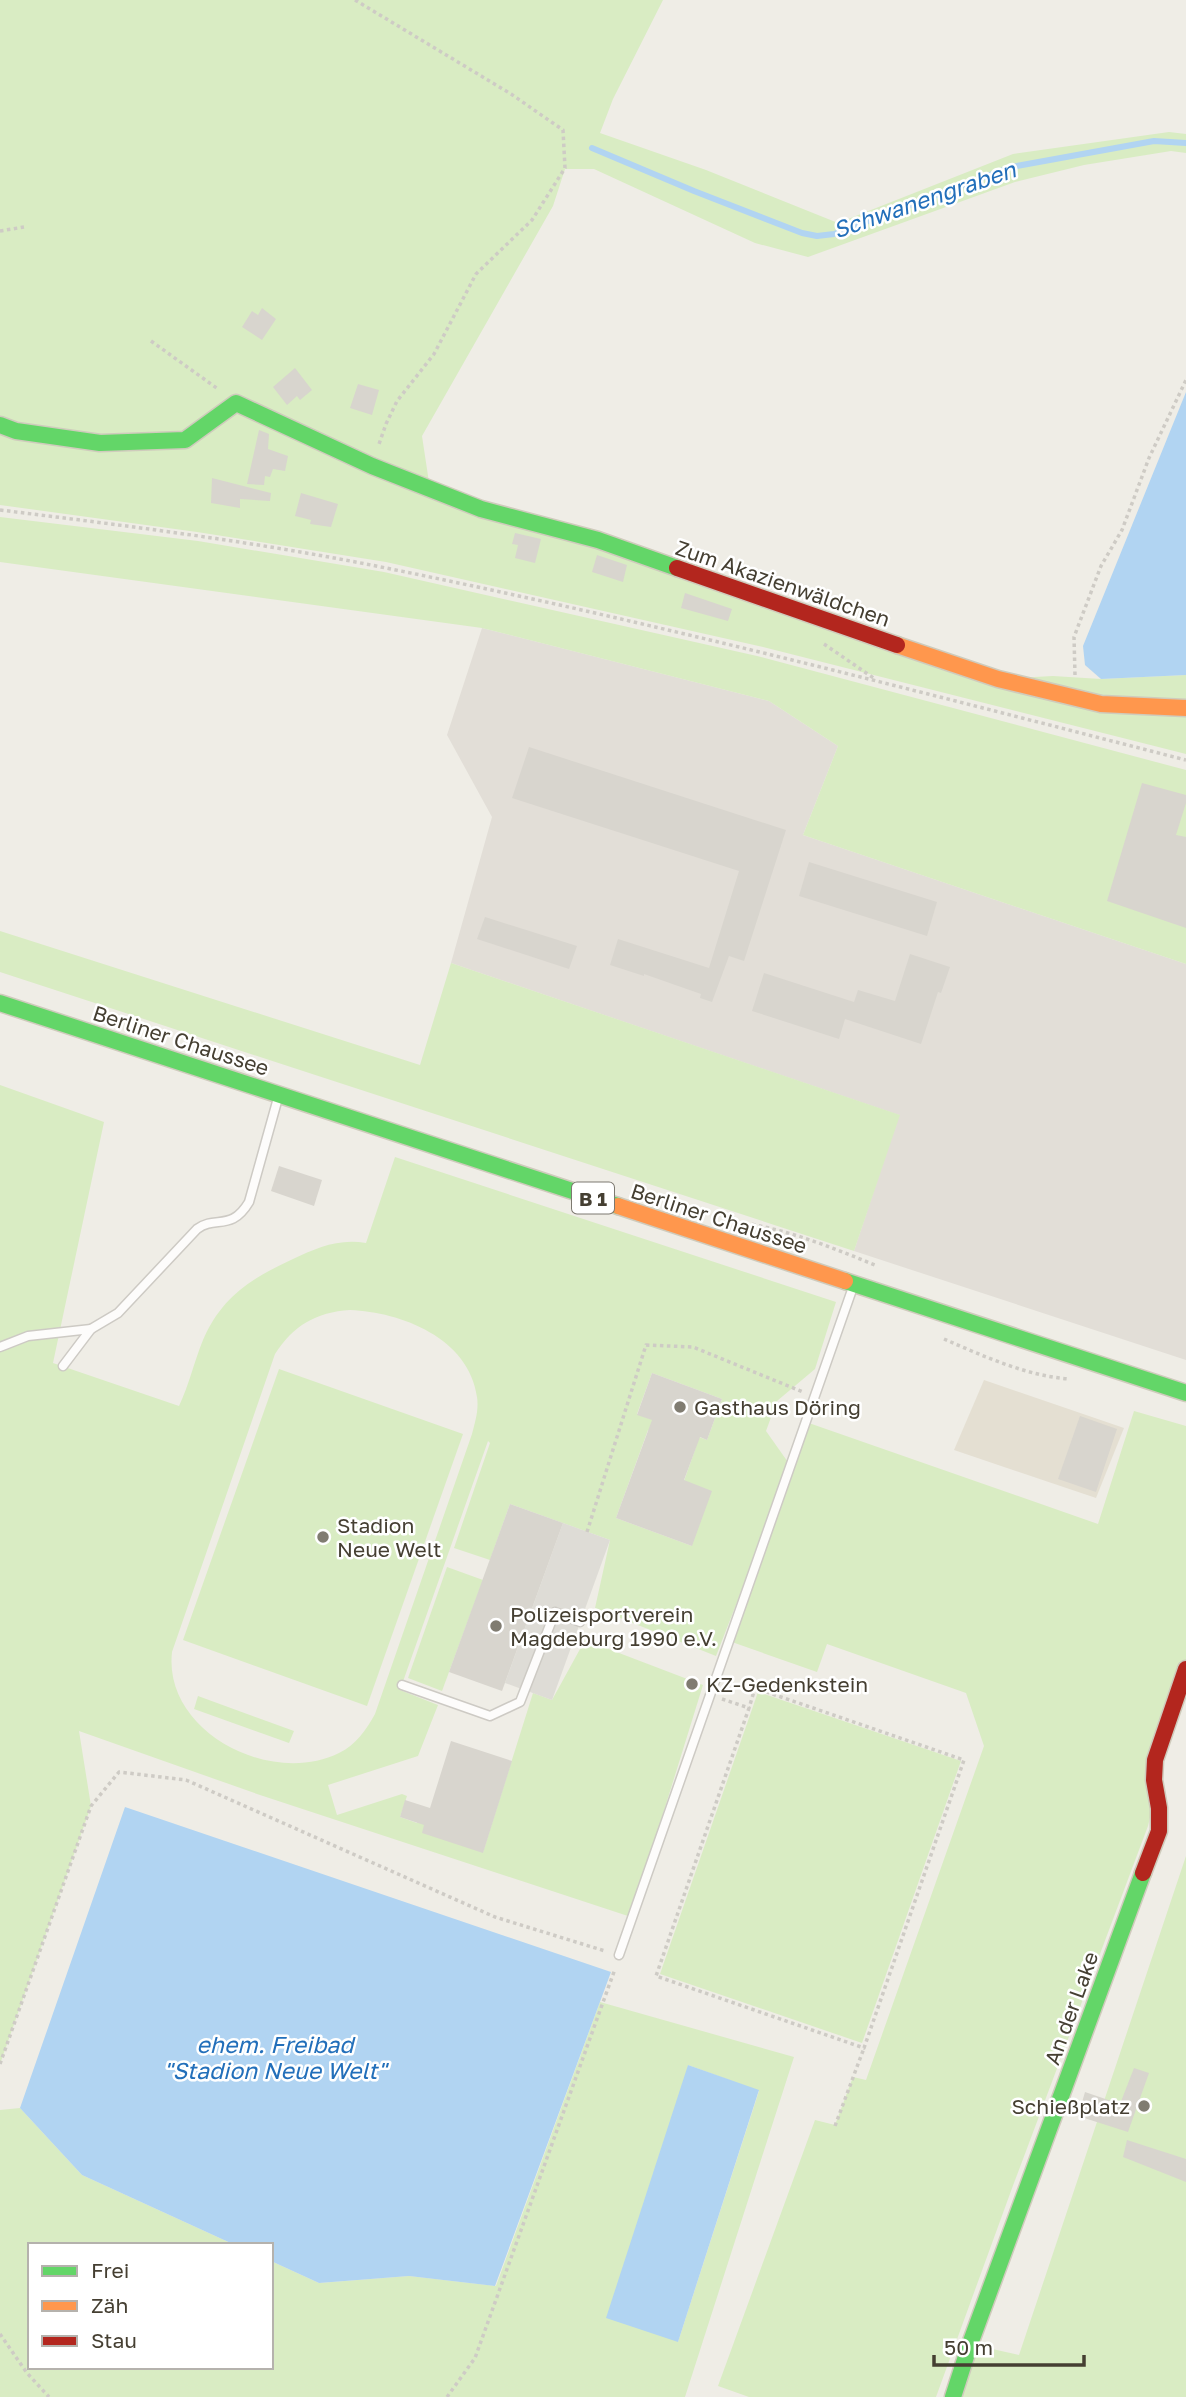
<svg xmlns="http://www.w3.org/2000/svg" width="1186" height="2397" viewBox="0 0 1186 2397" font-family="'Golos Text',sans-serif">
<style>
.residential{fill:#e4dfd2}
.industrial{fill:#e2ded7}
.green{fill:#d9ecc3;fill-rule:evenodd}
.parking{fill:#dedcd6}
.water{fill:#b1d4f2}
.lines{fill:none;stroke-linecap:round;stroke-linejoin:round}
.stream{stroke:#b1d4f2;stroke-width:6}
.building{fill:#d8d5ce}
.lane-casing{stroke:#cdcac4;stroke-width:11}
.fast-casing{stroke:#cfcbbc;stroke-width:19}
.slow-casing{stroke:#cfcbbc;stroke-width:19}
.jam-casing{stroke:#cfcbbc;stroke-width:19}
.path{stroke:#cecbc5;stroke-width:3.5;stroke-dasharray:3.5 3.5;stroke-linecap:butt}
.lane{stroke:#fdfcfb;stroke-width:8}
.fast{stroke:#63d668;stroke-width:16}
.slow{stroke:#ff974d;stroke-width:16}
.jam{stroke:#b3261e;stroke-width:16}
.poi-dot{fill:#807c71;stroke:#fff;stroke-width:2.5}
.labels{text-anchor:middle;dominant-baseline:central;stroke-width:5;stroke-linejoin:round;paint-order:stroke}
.shield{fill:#fff;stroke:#7d7970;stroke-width:2}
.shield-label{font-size:19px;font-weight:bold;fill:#453f32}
.street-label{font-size:21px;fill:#453f32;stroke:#fff}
.poi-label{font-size:21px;fill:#453f32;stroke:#fff;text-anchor:start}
.water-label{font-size:23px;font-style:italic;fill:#226fba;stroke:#fff}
</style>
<rect width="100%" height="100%" fill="#efede6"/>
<polygon class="residential" points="984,1380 1124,1428 1096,1498 954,1450"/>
<polygon class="industrial" points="482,628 769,701 838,746 803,835 1186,964 1186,1360 854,1251 899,1115 451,963 492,817 447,735"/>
<g class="green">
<polygon points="0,0 663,0 613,99 600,133 706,170 838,223 1013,154 1169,132 1186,134 1186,153 1171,151 1084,165 1015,182 808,257 755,243 594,169 565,169 553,206 422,436 430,489 998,679 1053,676 1101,679 1186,675 1186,754 763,647 386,562 197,532 0,505"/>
<polygon points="0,517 198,541 384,572 757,656 1186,770 1186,964 803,835 838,746 769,701 482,628 0,562"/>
<polygon points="0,931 420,1065 451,963 900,1115 854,1251 0,972"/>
<path d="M0,1085L104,1122L53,1363L179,1406C189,1385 194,1362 203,1340C222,1296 252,1278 293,1259C316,1248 339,1238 366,1243L395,1157L836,1302L815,1369L777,1401L766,1431L790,1465L806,1422L1098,1524L1134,1411L1186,1426V1666L1148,1826L1011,2191L936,2397H749L718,2386L815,2120L835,2125L853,2077L866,2080L984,1746L966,1693L827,1644L817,1672L729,1641L780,1492L716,1656L595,1608L610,1540L510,1504L490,1560L454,1548L490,1443L488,1441L400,1690L438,1705L418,1756L328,1785L337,1815L402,1794L407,1796L400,1817L417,1823L423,1806L483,1852L533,1693L552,1700L585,1640L703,1685L631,1917L260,1795L79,1731L91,1806L0,2064ZM350,1310C401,1312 469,1338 477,1397C479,1410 475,1422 472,1434L375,1714C366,1730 356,1745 339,1753C271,1787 163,1732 172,1652L275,1354C293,1326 316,1312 350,1310ZM652,1373L722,1399L707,1440L637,1414ZM648,1430L696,1447L684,1481L692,1546L616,1518Z"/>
<polygon points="279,1369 463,1434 367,1706 183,1640"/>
<polygon points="447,1567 483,1580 442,1691 408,1678"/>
<polygon points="758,1692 961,1761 862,2043 660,1974"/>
<polygon points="198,1696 294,1731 289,1743 194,1709"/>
<polygon points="1186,1856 1186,2397 953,2397 970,2344 1019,2355"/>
<path d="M600,2002L794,2057L685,2397H0V2110L20,2108L82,2175L235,2245H30V2367H271V2261L319,2283L409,2276L496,2286ZM688,2065L759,2091L678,2342Z"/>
</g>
<polygon class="parking" points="563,1523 610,1540 552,1700 505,1683"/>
<g class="water">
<polygon points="1186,392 1186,675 1101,679 1085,665 1083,646"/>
<polygon points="125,1807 611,1972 495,2286 409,2276 319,2283 271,2261 271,2245 235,2245 82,2175 20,2108"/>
<polygon points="688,2065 759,2090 678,2342 606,2318"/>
</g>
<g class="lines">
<polyline class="stream" points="592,148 694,191 802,233 817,236 834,234 1011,167 1154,141 1186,143"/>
</g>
<g class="building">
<polygon points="262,308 276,319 262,340 242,327 252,311 258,315"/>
<polygon points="295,368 312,390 300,400 297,396 287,405 273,387"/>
<polygon points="358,384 379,390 372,415 350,408"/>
<polygon points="259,430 269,434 268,449 288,456 285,471 273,469 270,477 265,476 264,485 247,484"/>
<polygon points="212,478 271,493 270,501 240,499 240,508 211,503"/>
<polygon points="301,493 338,504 331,527 310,524 311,520 295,516"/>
<polygon points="515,533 541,539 535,563 515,558 518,545 512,544"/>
<polygon points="597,555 627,565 623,582 592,572"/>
<polygon points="685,593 732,609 728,621 681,608"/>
<polygon points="529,747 786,830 744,961 729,956 712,1002 700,998 701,994 644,974 644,976 610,965 618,939 709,968 739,871 512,798"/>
<polygon points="1142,783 1186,795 1186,803 1176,835 1186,837 1186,928 1107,901"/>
<polygon points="809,862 937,902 927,936 799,896"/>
<polygon points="485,917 577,946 569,969 477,939"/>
<polygon points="910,954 950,967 941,993 938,992 921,1044 845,1019 839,1039 752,1011 764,973 854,1002 858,990 895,1001"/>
<polygon points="279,1166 322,1180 314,1206 271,1191"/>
<polygon points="652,1373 722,1399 707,1440 700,1437 684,1480 712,1491 692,1546 616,1518 652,1420 637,1415"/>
<polygon points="1080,1416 1117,1429 1096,1492 1058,1479"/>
<polygon points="510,1504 563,1523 502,1691 449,1672"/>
<polygon points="451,1741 512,1761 483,1853 422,1833 424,1825 400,1817 405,1800 430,1808"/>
<polygon points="1134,2068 1149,2073 1128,2132 1078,2116 1085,2092 1120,2104"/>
<polygon points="1127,2140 1186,2159 1186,2182 1123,2157"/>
</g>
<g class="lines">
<g class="lane-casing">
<g id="lane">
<polyline points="0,1347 28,1336 91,1329"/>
<path d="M63,1366L91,1329L118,1313L197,1229C216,1215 231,1232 249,1202L278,1098"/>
<polyline points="402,1685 490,1716 520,1702 555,1612 580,1622"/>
<polyline points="619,1955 853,1287"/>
</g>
</g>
<g class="fast-casing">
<g id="fast">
<polyline points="0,425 16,431 100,443 185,440 236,403 372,466 481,509 598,540 677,568"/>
<polyline points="0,1003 618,1206"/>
<polyline points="845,1281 1186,1393"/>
<polyline points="953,2397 970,2344 1143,1873"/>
</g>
</g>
<g class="slow-casing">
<g id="slow">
<polyline points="897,645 998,679 1101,704 1186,708"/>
<polyline points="618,1206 845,1281"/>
</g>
</g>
<g class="jam-casing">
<g id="jam">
<polyline points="677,568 897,645"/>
<polyline points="1143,1873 1159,1831 1159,1808 1154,1780 1155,1760 1186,1669"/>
</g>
</g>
<g class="path">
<polyline points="355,0 511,94 563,130 565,168 532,220 476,274 434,354 397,401 386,424 378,447"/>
<polyline points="0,231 24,227"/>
<polyline points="151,341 218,389"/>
<path d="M0,510C129,526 258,542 386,568C655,622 920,692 1186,760"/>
<polyline points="824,644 875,679"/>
<polyline points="1075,675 1074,637 1101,566 1122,530 1149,458 1186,380"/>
<path d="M745,1223C791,1231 834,1248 877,1266"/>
<path d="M944,1339C983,1356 1027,1376 1069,1379"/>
<polyline points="587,1532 646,1345 693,1347 803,1392"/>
<polyline points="722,1699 749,1708 656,1976 864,2048 964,1760 755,1688 749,1708"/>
<polyline points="0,2064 91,1806 119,1772 186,1780 495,1917 605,1951"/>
<polyline points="835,2126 864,2048"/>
<polyline points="0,2334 27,2373 49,2397"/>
<polyline points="447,2397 475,2358 615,1969"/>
</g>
<use href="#lane" class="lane"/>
<use href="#fast" class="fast"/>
<use href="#slow" class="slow"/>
<use href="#jam" class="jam"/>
</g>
<g class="poi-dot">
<circle cx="680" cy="1407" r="7"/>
<circle cx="323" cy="1537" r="7"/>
<circle cx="496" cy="1626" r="7"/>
<circle cx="692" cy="1684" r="7"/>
<circle cx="1144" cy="2106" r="7"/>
</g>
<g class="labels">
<rect class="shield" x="572" y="1182.5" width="42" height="31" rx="5"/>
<g class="shield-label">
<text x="593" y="1198">B 1</text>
</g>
<g class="street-label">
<text transform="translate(783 583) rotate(19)">Zum Akazienwäldchen</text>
<text transform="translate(181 1040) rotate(18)">Berliner Chaussee</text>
<text transform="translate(719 1218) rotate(18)">Berliner Chaussee</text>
<text transform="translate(1071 2008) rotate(-70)">An der Lake</text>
</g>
<g class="poi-label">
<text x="694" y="1407">Gasthaus Döring</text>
<text x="337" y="1525">Stadion<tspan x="337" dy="24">Neue Welt</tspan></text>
<text x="510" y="1614">Polizeisportverein<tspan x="510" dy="24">Magdeburg 1990 e.V.</tspan></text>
<text x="706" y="1684">KZ-Gedenkstein</text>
<text x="1130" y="2106" text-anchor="end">Schießplatz</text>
</g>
<g class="water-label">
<text transform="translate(924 199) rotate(-19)">Schwanengraben</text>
<text x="275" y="2044">ehem. Freibad<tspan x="275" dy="26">"Stadion Neue Welt"</tspan></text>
</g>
</g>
<rect x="28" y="2243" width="245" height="126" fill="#ffffff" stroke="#b5b2ad" stroke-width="2"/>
<rect x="42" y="2266" width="35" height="10" fill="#63d668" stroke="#b5b2ad" stroke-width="2"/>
<text x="91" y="2278" font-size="21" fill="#453f32">Frei</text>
<rect x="42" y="2301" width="35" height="10" fill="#ff974d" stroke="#b5b2ad" stroke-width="2"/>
<text x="91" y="2313" font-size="21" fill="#453f32">Zäh</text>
<rect x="42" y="2336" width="35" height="10" fill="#b3261e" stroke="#b5b2ad" stroke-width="2"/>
<text x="91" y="2348" font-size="21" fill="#453f32">Stau</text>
<path d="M934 2355v10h150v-10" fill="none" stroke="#453f32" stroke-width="3.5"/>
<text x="944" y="2355" font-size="21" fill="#453f32" stroke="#ffffff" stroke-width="5" paint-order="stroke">50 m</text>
</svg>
